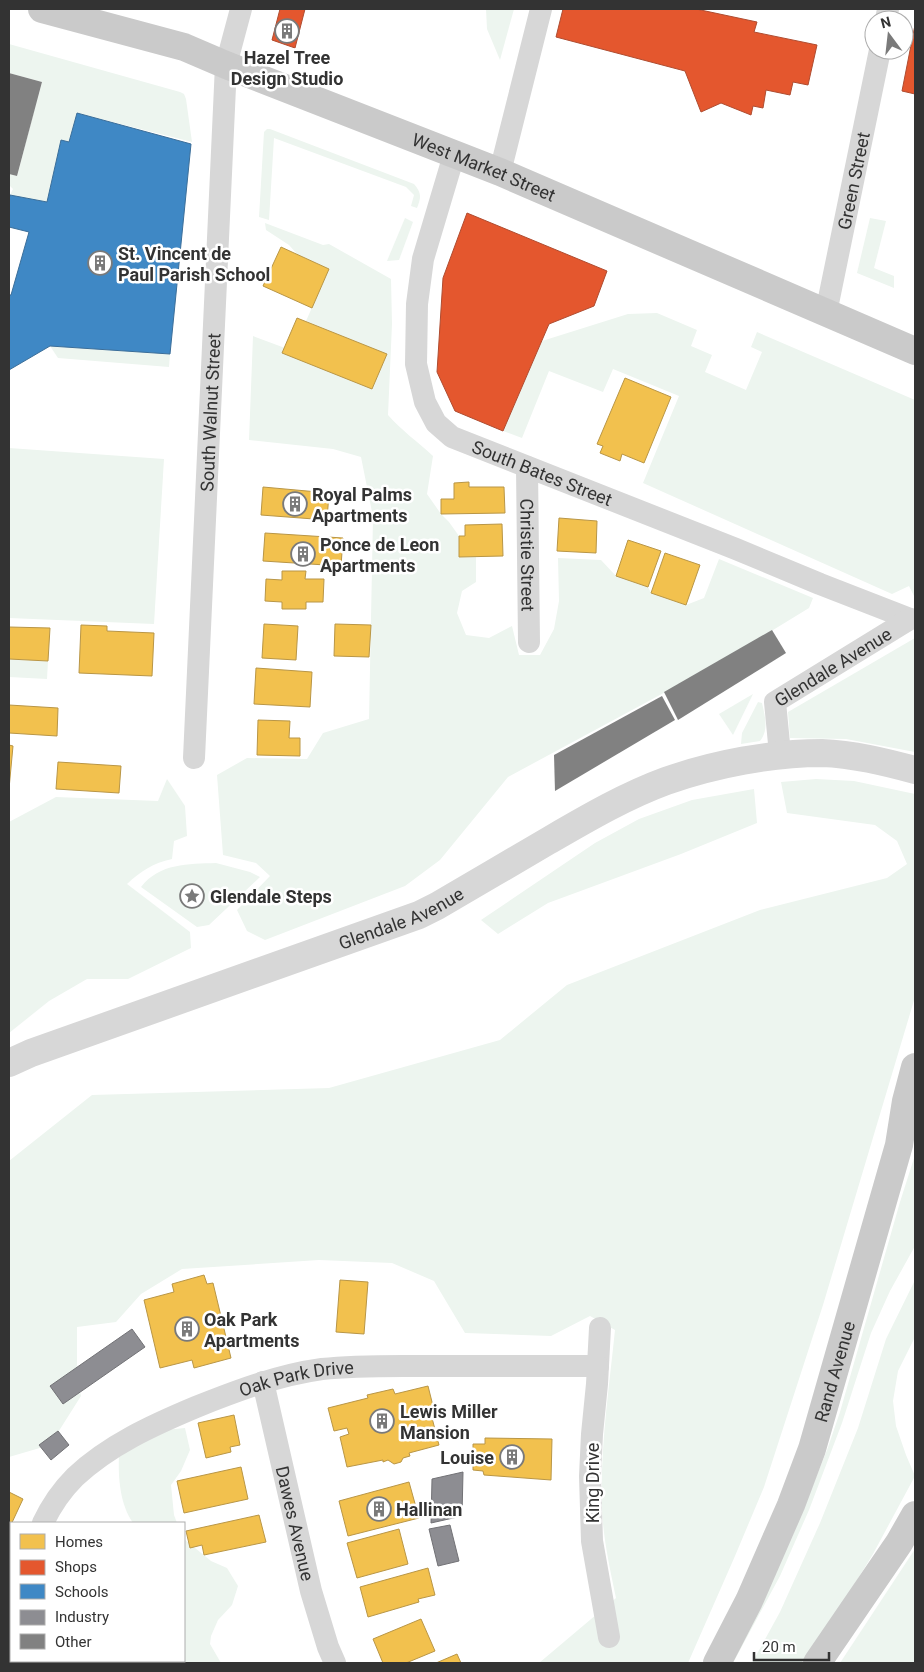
<svg xmlns="http://www.w3.org/2000/svg" width="924" height="1672" viewBox="0 0 924 1672" font-family="Roboto,sans-serif">
<style>
.green{fill:#edf5ef}
.homes{fill:#f2c14e;stroke:#b99646}
.shops{fill:#e4572e;stroke:#af4c30}
.schools{fill:#3f88c5;stroke:#3b6e99}
.industry{fill:#8d8d92;stroke:#727276}
.building{fill:#818181}
.lines{fill:none;stroke-linecap:round;stroke-linejoin:round}
.minor{stroke:#d7d7d7;stroke-width:22}
.tertiary{stroke:#d7d7d7;stroke-width:28}
.primary{stroke:#cacaca;stroke-width:28}
.labels{text-anchor:middle;dominant-baseline:central;stroke-width:5;stroke-linejoin:round;paint-order:stroke}
.poi-label{font-size:18px;font-weight:bold;fill:#333;stroke:#fff;text-anchor:start}
.street-label{font-size:18px;fill:#333;stroke:#fff}
</style>
<rect width="100%" height="100%" fill="#fff"/>
<g class="green">
<polygon points="486,9 514,9 500,60 487,29"/>
<polygon points="9,44 180,92 184,94 186,99 192,142 77,113 69,142 61,141 47,202 10,195 13,189 9,185 9,174 17,176 42,82 9,73"/>
<path d="M267,129H270L414,184C422,193 421,198 417,208L411,206L414,195L406,187L274,138L269,220L259,217L264,132Z"/>
<polygon points="405,218 413,222 399,260 387,261"/>
<polygon points="870,218 886,221 874,268 894,276 894,288 857,273"/>
<path d="M265,223L323,245L329,244L391,279L392,324L388,415C401,430 418,442 433,456L427,494L441,514L449,522L459,536V557H476V582L462,591L457,613L466,635L489,638L512,626L519,655H540L554,629L559,601L558,558L601,560L616,576L648,587L651,593L686,605L704,598L719,559L813,598L809,608L721,662L508,777L440,860L405,886L265,940L247,931L237,910L270,876L256,863L223,855L217,775L247,758L307,759L323,733L369,719L373,517L361,457L333,449L249,440L253,336L285,348L283,353L372,389L387,354L306,321L329,269L297,254L289,245L266,230Z"/>
<polygon points="657,313 697,330 691,346 712,355 705,372 746,390 762,352 751,347 757,332 915,400 915,598 909,586 892,594 643,483 679,396 613,369 603,392 549,371 522,438 503,431 542,341 628,314"/>
<polygon points="50,346 170,354 169,367 58,358"/>
<polygon points="9,448 164,459 154,624 9,618"/>
<polygon points="915,638 915,752 846,739 790,738 788,712"/>
<polygon points="9,659 48,661 47,679 9,677"/>
<polygon points="753,694 733,735 719,714"/>
<path d="M758,702L762,703C765,716 769,730 760,741L741,744L742,733Z"/>
<path d="M167,779L185,806L187,836L174,841L172,859C153,863 141,871 127,884L190,932L191,948L128,979H87L49,1001L9,1033V822L56,797L158,801Z"/>
<path d="M816,779L854,781L915,794V997L823,1305L764,1487L735,1556L688,1663H539L616,1598C610,1569 603,1538 602,1508C600,1448 609,1389 615,1330L590,1316L551,1336L465,1333L434,1281L392,1263L319,1260L182,1269L141,1294L116,1322L77,1327V1379L81,1396L50,1445L9,1457V1161L92,1095L329,1088L500,1040L567,985L760,910L887,878L907,864L897,841L875,825L787,813L781,782Z"/>
<polygon points="754,789 757,823 681,854 548,903 498,934 481,920 595,843 639,819 692,800"/>
<path d="M216,863L250,872L260,877L209,925L197,927L141,887C160,863 188,864 216,863Z"/>
<polygon points="915,1155 915,1246 890,1291 871,1333 842,1423 809,1510 780,1576 733,1663 728,1663 793,1535 827,1450 840,1412 900,1202"/>
<polygon points="915,1280 915,1337 898,1371 893,1401 896,1426 906,1455 915,1476 873,1554 835,1616 801,1663 752,1663 780,1612 820,1523 858,1428 886,1339"/>
<path d="M185,1428L190,1450L181,1471L171,1485L174,1515L177,1523H133C120,1504 118,1478 119,1455L165,1430Z"/>
<polygon points="184,1539 211,1561 227,1568 238,1586 232,1605 218,1620 211,1636 210,1644 221,1663 166,1663 167,1661 184,1661"/>
<polygon points="915,1549 915,1663 840,1663"/>
</g>
<g class="homes">
<polygon points="281,247 329,269 312,308 263,286"/>
<polygon points="297,318 387,354 372,389 282,353"/>
<polygon points="625,378 671,397 644,463 622,454 620,461 600,453 603,446 597,444"/>
<polygon points="469,482 469,487 504,487 505,513 441,514 441,499 454,499 454,483"/>
<polygon points="263,487 329,493 327,520 261,515"/>
<polygon points="559,518 597,521 596,553 557,551"/>
<polygon points="502,524 503,556 459,557 459,536 465,536 465,525"/>
<polygon points="265,533 343,538 341,566 263,561"/>
<polygon points="628,540 661,551 648,587 616,576"/>
<polygon points="665,553 700,565 686,605 651,593"/>
<polygon points="282,571 306,571 305,579 324,579 323,602 306,602 306,609 282,609 282,602 265,601 266,579 282,580"/>
<polygon points="264,624 298,626 296,660 262,658"/>
<polygon points="335,624 371,625 369,657 334,656"/>
<polygon points="81,625 107,626 107,631 154,633 152,676 79,673"/>
<polygon points="9,627 50,628 48,661 9,659"/>
<polygon points="256,668 312,672 310,707 254,704"/>
<polygon points="9,705 58,708 57,736 9,733"/>
<polygon points="258,720 290,721 289,738 300,738 300,756 257,755"/>
<polygon points="9,745 13,746 9,789"/>
<polygon points="58,762 121,766 119,793 56,789"/>
<polygon points="204,1275 207,1284 213,1283 231,1358 194,1368 192,1360 160,1368 144,1300 174,1292 172,1284"/>
<polygon points="340,1280 368,1282 364,1334 336,1332"/>
<polygon points="428,1386 435,1414 431,1414 439,1445 409,1453 410,1456 403,1458 401,1462 394,1464 388,1460 383,1462 383,1460 347,1467 340,1437 349,1434 347,1428 334,1431 328,1408 368,1398 367,1395 393,1389 395,1394"/>
<polygon points="234,1415 240,1445 230,1447 231,1452 206,1458 198,1423"/>
<polygon points="485,1438 552,1439 551,1480 484,1475 483,1471 473,1470 473,1444 485,1444"/>
<polygon points="241,1467 248,1499 184,1513 177,1481"/>
<polygon points="409,1482 419,1518 348,1536 339,1501"/>
<polygon points="9,1492 23,1499 9,1529"/>
<polygon points="259,1515 266,1542 204,1555 202,1545 190,1548 186,1531"/>
<polygon points="399,1529 408,1564 357,1578 347,1543"/>
<polygon points="428,1568 435,1595 418,1599 419,1602 368,1617 360,1587"/>
<polygon points="421,1619 435,1651 406,1663 383,1663 373,1639"/>
<polygon points="9,1638 11,1638 11,1661 24,1661 24,1663 9,1663"/>
<polygon points="457,1654 461,1663 436,1663"/>
</g>
<g class="shops">
<polygon points="280,9 305,9 295,48 272,40"/>
<polygon points="563,9 696,9 757,22 754,32 817,45 808,85 793,82 790,95 766,90 763,108 753,106 751,115 721,103 701,112 685,71 556,37"/>
<polygon points="915,25 915,94 902,91"/>
<polygon points="467,213 607,271 594,306 549,324 503,431 455,411 437,372 443,278"/>
</g>
<polygon class="schools" points="77,113 191,144 170,354 50,346 9,370 9,295 11,295 29,232 9,227 9,200 10,195 47,202 61,140 69,142"/>
<g class="industry">
<polygon points="132,1329 145,1347 63,1404 50,1386"/>
<polygon points="58,1431 69,1445 51,1460 39,1445"/>
<polygon points="463,1472 462,1516 431,1523 432,1479"/>
<polygon points="450,1525 459,1561 438,1566 429,1529"/>
</g>
<g class="building">
<polygon points="9,73 42,82 17,176 9,174"/>
<polygon points="772,630 786,653 678,720 664,692"/>
<polygon points="662,696 675,720 555,791 554,755"/>
</g>
<g class="lines">
<g class="minor">
<polyline points="886,20 888,9"/>
<path id="s1" d="M454,155L423,259L417,304L416,364L425,402L436,423L452,437L736,549L820,584L910,619"/>
<polyline points="500,172 541,9"/>
<path id="s2" d="M826,313L880,50"/>
<path id="s3" d="M527,467L529,642"/>
<path id="s4" d="M780,754L775,702L910,619"/>
<path id="s5" d="M194,758L226,65L241,9"/>
<polyline points="600,1328 597,1384 592,1434 590,1476 592,1541 609,1637"/>
<path id="s6" d="M263,1382L311,1591L328,1647L335,1663"/>
<path id="s7" d="M43,1523C51,1506 61,1491 75,1477C109,1445 153,1425 196,1407C236,1391 278,1375 322,1369C358,1365 395,1366 431,1366C487,1366 542,1366 598,1366"/>
<polyline points="49,1661 50,1663"/>
</g>
<path class="tertiary" id="s8" d="M9,1063L31,1053L419,915L437,906C474,884 511,863 548,841C586,819 625,796 666,781C714,764 772,753 822,753C853,754 885,762 915,770"/>
<g class="primary">
<path id="s9" d="M42,9L184,47L226,65L500,172L915,351"/>
<path id="s10" d="M717,1663L749,1601L791,1505L812,1449L899,1145L906,1101L915,1067"/>
<polyline points="817,1663 899,1543 915,1515"/>
</g>
</g>
<defs>
<g id="building-ring" transform="scale(1.25)"><circle r="9.5" fill="#fff" stroke="#7a7a7a" stroke-width="1.5"/><path d="M-4-6H4V6H1V3H-1V6H-4ZM-2.5-4.3h1.7v1.8h-1.7ZM.8-4.3h1.7v1.8H.8ZM-2.5-1h1.7V.8h-1.7ZM.8-1h1.7V.8H.8Z" fill="#7a7a7a"/></g>
<g id="sight-ring" transform="scale(1.25)"><circle r="9.5" fill="#fff" stroke="#7a7a7a" stroke-width="1.5"/><path d="M0-6L1.8-2.2L6-1.7L2.9 1.2L3.7 5.4L0 3.3L-3.7 5.4L-2.9 1.2L-6-1.7L-1.8-2.2Z" fill="#7a7a7a"/></g>
</defs>
<g fill-rule="evenodd">
<use href="#building-ring" x="287" y="31"/>
<use href="#building-ring" x="100" y="263"/>
<use href="#building-ring" x="295" y="504"/>
<use href="#building-ring" x="303" y="554"/>
<use href="#sight-ring" x="192" y="896"/>
<use href="#building-ring" x="187" y="1329"/>
<use href="#building-ring" x="382" y="1421"/>
<use href="#building-ring" x="512" y="1457"/>
<use href="#building-ring" x="379" y="1509"/>
</g>
<g class="labels">
<g class="poi-label">
<text x="287" y="57" text-anchor="middle">Hazel Tree<tspan x="287" dy="21">Design Studio</tspan></text>
<text x="118" y="253">St. Vincent de<tspan x="118" dy="21">Paul Parish School</tspan></text>
<text x="312" y="494">Royal Palms<tspan x="312" dy="21">Apartments</tspan></text>
<text x="320" y="544">Ponce de Leon<tspan x="320" dy="21">Apartments</tspan></text>
<text x="210" y="896">Glendale Steps</text>
<text x="204" y="1319">Oak Park<tspan x="204" dy="21">Apartments</tspan></text>
<text x="400" y="1411">Lewis Miller<tspan x="400" dy="21">Mansion</tspan></text>
<text x="494" y="1457" text-anchor="end">Louise</text>
<text x="396" y="1509">Hallinan</text>
</g>
<g class="street-label">
<text stroke="none"><textPath href="#s9" startOffset="470">West Market Street</textPath></text>
<text stroke="none"><textPath href="#s2" startOffset="135">Green Street</textPath></text>
<text stroke="none"><textPath href="#s5" startOffset="346">South Walnut Street</textPath></text>
<text stroke="none"><textPath href="#s1" startOffset="395">South Bates Street</textPath></text>
<text stroke="none"><textPath href="#s3" startOffset="88">Christie Street</textPath></text>
<text stroke="none"><textPath href="#s4" startOffset="120">Glendale Avenue</textPath></text>
<text stroke="none"><textPath href="#s8" startOffset="418">Glendale Avenue</textPath></text>
<text stroke="none"><textPath href="#s10" startOffset="315">Rand Avenue</textPath></text>
<text stroke="none"><textPath href="#s7" startOffset="302">Oak Park Drive</textPath></text>
<text transform="translate(592 1483) rotate(-90)">King Drive</text>
<text stroke="none"><textPath href="#s6" startOffset="145">Dawes Avenue</textPath></text>
</g>
</g>
<rect width="924" height="1672" fill="none" stroke="#333333" stroke-width="20"/>
<rect x="10" y="1522" width="175" height="140" fill="#ffffff" stroke="#adadad"/>
<rect x="20" y="1534" width="25" height="15" fill="#f2c14e" stroke="#adadad"/>
<text x="55" y="1547" font-size="15" fill="#333333">Homes</text>
<rect x="20" y="1560" width="25" height="15" fill="#e4572e" stroke="#adadad"/>
<text x="55" y="1572" font-size="15" fill="#333333">Shops</text>
<rect x="20" y="1584" width="25" height="15" fill="#3f88c5" stroke="#adadad"/>
<text x="55" y="1597" font-size="15" fill="#333333">Schools</text>
<rect x="20" y="1610" width="25" height="15" fill="#8d8d92" stroke="#adadad"/>
<text x="55" y="1622" font-size="15" fill="#333333">Industry</text>
<rect x="20" y="1634" width="25" height="15" fill="#818181" stroke="#adadad"/>
<text x="55" y="1647" font-size="15" fill="#333333">Other</text>
<g transform="translate(889 35) rotate(345)"><circle r="24" fill="#ffffff" stroke="#adadad"/>
<path d="M0-4L9 19L0 12L-9 19Z" fill="#7a7a7a"/>
<text y="-8" font-size="14" font-weight="bold" text-anchor="middle" fill="#333333">N</text>
</g>
<path d="M754 1652v8h75v-8" fill="none" stroke="#333333" stroke-width="2.5"/>
<text x="762" y="1652" font-size="15" fill="#333333" stroke="#ffffff" stroke-width="4" paint-order="stroke">20 m</text>
</svg>
